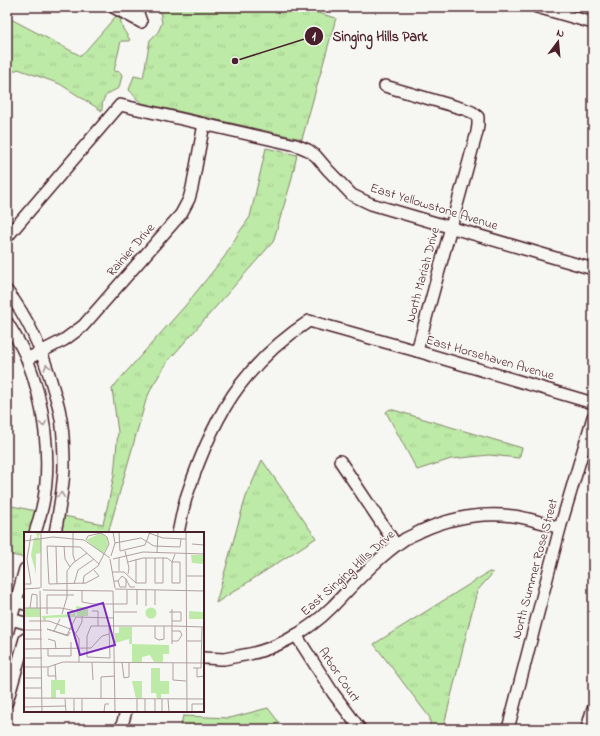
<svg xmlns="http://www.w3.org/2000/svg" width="600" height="736" viewBox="0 0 600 736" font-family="'Indie Flower',sans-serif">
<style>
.park{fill:url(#park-tufts);stroke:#848469}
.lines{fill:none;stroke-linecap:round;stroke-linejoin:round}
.minor-casing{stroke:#4a1f2b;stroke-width:14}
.tertiary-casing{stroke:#4a1f2b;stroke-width:16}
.minor{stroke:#f6f6f2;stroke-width:11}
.tertiary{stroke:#f6f6f2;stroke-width:13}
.oneway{stroke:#a99598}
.labels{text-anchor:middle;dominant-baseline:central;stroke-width:3;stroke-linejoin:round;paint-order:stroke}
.street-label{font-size:13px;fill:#4a1f2b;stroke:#f6f6f2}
.inset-road{fill:none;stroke:#b1a0a2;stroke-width:1}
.view{fill:#7b2cbf;fill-opacity:0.15;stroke:#7b2cbf;stroke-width:2}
.inset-edge{fill:none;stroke:#4a1f2b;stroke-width:2}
.leader{fill:none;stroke:#4a1f2b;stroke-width:1.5}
.callout-dot{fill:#4a1f2b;stroke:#f6f6f2;stroke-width:1.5}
.mark-label{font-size:12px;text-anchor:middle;font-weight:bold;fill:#fff}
.callout-label{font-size:14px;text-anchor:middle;font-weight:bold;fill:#4a1f2b;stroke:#f6f6f2;stroke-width:3;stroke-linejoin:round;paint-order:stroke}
</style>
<defs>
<pattern id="park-tufts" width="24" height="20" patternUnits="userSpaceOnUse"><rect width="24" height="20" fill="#bdeaa7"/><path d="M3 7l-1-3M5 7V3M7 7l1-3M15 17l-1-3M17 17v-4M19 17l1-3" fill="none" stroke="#a4c890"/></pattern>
</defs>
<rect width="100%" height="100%" fill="#f6f6f2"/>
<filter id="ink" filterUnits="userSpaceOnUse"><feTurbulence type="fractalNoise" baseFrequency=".025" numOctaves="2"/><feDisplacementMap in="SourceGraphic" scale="8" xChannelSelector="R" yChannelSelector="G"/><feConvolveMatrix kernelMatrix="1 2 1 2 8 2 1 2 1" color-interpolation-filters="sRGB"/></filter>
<g filter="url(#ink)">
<g class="park">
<path d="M156,7H296L336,18L302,139L142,103C136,100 134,94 129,90L134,76L143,78L150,40L158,32L162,23L160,12Z"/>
<path d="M116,16L120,19L123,29L130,40L128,41H121L114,71L120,72L122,75L119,88C107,94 102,95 102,111L60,84L18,69L7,75V17L81,56Z"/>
<polygon points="266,148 297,155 291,182 273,242 168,361 153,385 146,400 108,533 60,533 64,516 103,524 109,500 114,475 118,432 112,389 119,380 185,306 225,256 238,234 250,217"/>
<polygon points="390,409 522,448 519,458 489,455 451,459 417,470 386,412"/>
<polygon points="262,460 316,538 216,603 242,510 246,497"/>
<polygon points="7,505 36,511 31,533 25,533 25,558 7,554"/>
<polygon points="489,572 493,573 477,591 443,729 430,729 430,718 374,644"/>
<polygon points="268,708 284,729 180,729 183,716 230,718"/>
</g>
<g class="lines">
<g class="minor-casing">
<g id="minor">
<polyline points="113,7 141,22"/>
<polyline points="136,7 141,22"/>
<polyline points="537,7 593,23"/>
<polyline points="385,86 464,109 472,112 478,117 478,125 477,132 417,351"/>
<polyline points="7,237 120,105 296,145 308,150 316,156 328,170 352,195 371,204 593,269"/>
<path d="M7,291C30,320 44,355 54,391C56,398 59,406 60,414C64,432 64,451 64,469C63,491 59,512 55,533"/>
<path d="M7,322C14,334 22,346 27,359C44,402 52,458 43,504C41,513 38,523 35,533"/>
<polyline points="27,359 64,340 83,326 181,214 189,199 192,188 204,124"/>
<polyline points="340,461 396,545"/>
<path d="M178,533C181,520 183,507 187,495C199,459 217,415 240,385C259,360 283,338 309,321L417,351L593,403"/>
<polyline points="7,599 25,604"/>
<polyline points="7,618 25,623"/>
<polyline points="7,634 25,569"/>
<polyline points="296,635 333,693 360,729"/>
<path d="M203,658C210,658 217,659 224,659C229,658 234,657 239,656C274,651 307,632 332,607C355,583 377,558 405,539C410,536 416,534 421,531C450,518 481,512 513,516C529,518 544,523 560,528"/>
<polyline points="7,702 25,639"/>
<polyline points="121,729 126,711"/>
<polyline points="508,729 560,528 593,417"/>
</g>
</g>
<g class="tertiary-casing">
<polyline id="tertiary" points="588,729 593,711"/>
</g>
<use href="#minor" class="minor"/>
<use href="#tertiary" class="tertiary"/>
</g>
<defs><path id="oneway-chevron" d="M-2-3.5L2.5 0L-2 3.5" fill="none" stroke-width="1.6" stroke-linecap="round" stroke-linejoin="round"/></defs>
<g class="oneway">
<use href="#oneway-chevron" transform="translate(47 367) rotate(-108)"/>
<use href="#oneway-chevron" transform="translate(43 424) rotate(82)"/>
<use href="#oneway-chevron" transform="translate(61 495) rotate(-83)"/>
</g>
</g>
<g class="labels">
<g class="street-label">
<text transform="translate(434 207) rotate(17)">East Yellowstone Avenue</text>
<text transform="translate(131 250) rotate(-49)">Rainier Drive</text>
<text transform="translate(423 275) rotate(-75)">North Mariah Drive</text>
<text transform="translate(490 358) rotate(16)">East Horsehaven Avenue</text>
<text transform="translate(535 569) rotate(-75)">North Summer Rose Street</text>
<text transform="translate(348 573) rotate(-42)">East Singing Hills Drive</text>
<text transform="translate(339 675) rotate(56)">Arbor Court</text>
</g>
</g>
<g transform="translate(24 532)">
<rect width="180" height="180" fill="#f6f6f2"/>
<path d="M11,0H17L14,6H17V21L12,22V42L7,23L10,6L14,5ZM167,23H180V32L168,31ZM121.5 81a5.5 5.5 0 1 1 11 0a5.5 5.5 0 1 1-11 0ZM95,95H108V112L145,113V122H139V130H130L126,123L118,125V130H108V112H105V107L91,111V101H95ZM127,136H136V149H145V162H137V167H133L132,161H127ZM27,148H41V162H36V158H32V166H27ZM108,149H118V166L112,167Z" fill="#bdeaa7"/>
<path d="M77,1L83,6L84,13L79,22L62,8ZM52,74L64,76V84H53ZM0,76H16L17,85H0ZM165,79L179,80V87H165ZM51,80L52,85L22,86V89L19,88L18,84L49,82Z" fill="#bdeaa7"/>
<path class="inset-road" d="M49,0V23L51,29M95,0L96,19L121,13L126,0M122,0L139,6L162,7M162,0L163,180M0,9L29,5L60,8L86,26M91,11L117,6L130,14L156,15L157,7M168,12L180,13M32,14L33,52M40,14L41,27L46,35M101,19L105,36L104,42M133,21L134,0M87,24L91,11L89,0M131,26V51H139V26M86,27L91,56M89,27L119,20L180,22M112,27V51M104,30L119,26H143L147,29L148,30H156V51H148V30L151,22M70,38L75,44L62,51L25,52L23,14L56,15L75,32M95,39V26M88,40H100L112,51H122V26M163,44H180M102,47L106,55H111M90,49H94L98,44L102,47V55H96L94,49M0,52H7L3,27L7,3M50,52L54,38L70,27M59,52L60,44L74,34L85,12L83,5L77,1L64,4L62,8M17,56V0M0,57L16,56M91,57L180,59M19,58L89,59M58,58V70L69,72H103V58M113,58V73M122,58V74M131,58V73M16,59L18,180M89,59L91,180M0,76H37L52,79M6,76L8,62L13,63V76M68,79H74V94M90,80H113M145,80H157V89H148M23,82V63H50M38,82L43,65V39L49,31L63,21M5,89H25L49,98L55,107V130M85,94L86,126L63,125V104L67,94H149L180,95M131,94V106L135,108L140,107V94M0,98H18M30,99L36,87M46,100L44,104L23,97L43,103L52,85L90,86M52,101L58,90V84M0,107H18M24,107L31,109L32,117M148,109H154L158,103L156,99H148M163,109H177M148,112V77M24,116V124H47V110M0,117L67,116L78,104L85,102M0,126H18M68,130L69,148M98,130L100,146L105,145V131M149,131V148L162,149M31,132L32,148M0,135H24L39,130L180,131M24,135V144H32M169,136H177L178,95M173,136V145L180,144M0,146H18M0,156H18M0,166L180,167M41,167L42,180M58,167V180M77,167V145L91,144M113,167V180M121,167V180M131,167V180M138,167V180M144,167L145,180M0,175L41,174M50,180V167M80,180L81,172H85M168,180V172H180"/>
<path class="view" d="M79,71L91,113L56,123L44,81Z"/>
<rect width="180" height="180" class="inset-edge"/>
</g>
<path class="leader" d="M235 61L314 36"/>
<g class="callout-dot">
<circle cx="235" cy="61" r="4"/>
<circle cx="314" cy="36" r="10"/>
</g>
<g class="mark-label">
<text x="314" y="40">1</text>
</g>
<g class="callout-label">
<text x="380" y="41">Singing Hills Park</text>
</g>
<rect width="600" height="736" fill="none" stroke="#f6f6f2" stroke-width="24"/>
<rect x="12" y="12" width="576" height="712" fill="none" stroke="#4a1f2b" stroke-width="1.5" filter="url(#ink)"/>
<g transform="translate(558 42) rotate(16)" stroke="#f6f6f2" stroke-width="3" paint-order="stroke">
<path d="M0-3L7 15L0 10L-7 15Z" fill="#4a1f2b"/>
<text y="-6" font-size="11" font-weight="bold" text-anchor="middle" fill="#4a1f2b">N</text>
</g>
</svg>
